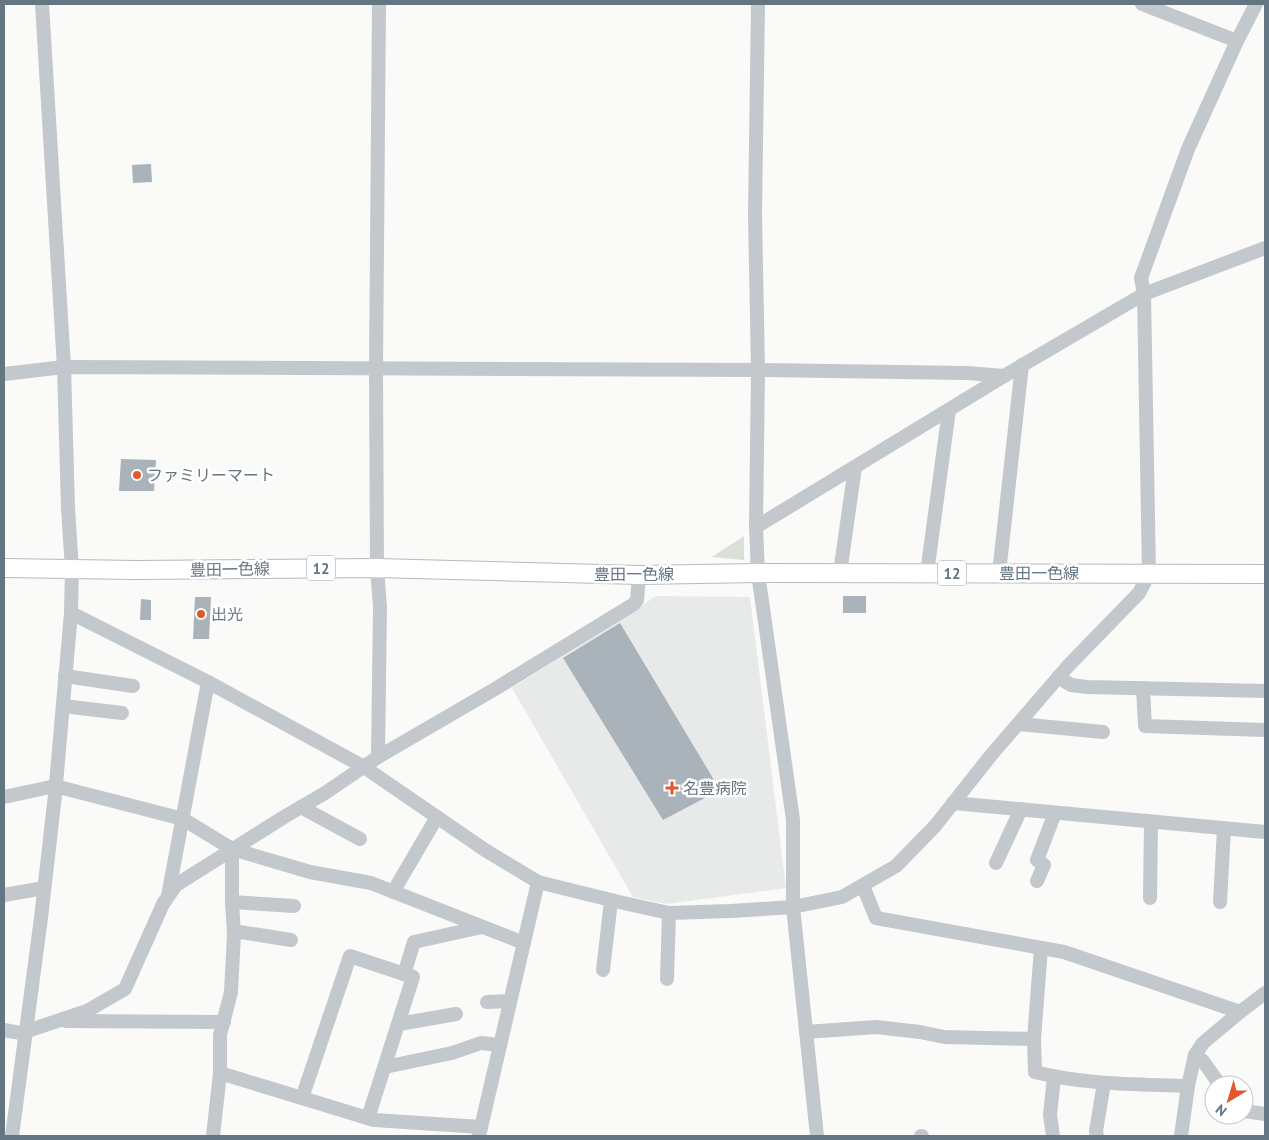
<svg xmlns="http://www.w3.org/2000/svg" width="1269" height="1140" viewBox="0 0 1269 1140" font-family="'PT Sans','Noto Sans JP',sans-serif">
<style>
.built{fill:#e8e9e9}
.green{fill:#dadfd7}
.building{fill:#aab3b9}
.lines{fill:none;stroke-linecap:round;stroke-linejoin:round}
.major-casing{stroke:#b5babe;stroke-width:20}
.minor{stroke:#c3c8cc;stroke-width:14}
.major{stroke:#fff;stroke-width:18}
.poi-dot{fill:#e4572e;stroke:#fff;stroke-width:2}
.labels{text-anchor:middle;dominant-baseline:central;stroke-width:5;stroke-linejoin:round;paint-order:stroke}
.shield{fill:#fff;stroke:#939fa8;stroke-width:1}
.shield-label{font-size:15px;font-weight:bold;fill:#657683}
.poi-label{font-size:16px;fill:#657683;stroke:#fff;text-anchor:start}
.street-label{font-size:16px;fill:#657683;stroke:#fff}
</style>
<rect width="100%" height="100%" fill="#fafaf8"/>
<polygon class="built" points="656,596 750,597 786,888 666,904 633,897 512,688 619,621"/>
<polygon class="green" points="744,536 744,560 712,557"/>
<g class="building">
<polygon points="151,164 152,182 133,183 132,165"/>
<polygon points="121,459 156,460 154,491 119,491"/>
<rect x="843" y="596" width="23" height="17"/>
<polygon points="195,597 211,597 209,639 193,639"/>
<polygon points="141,599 151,600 151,620 140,620"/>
<polygon points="620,623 720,790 663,820 563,658"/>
</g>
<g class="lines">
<g class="major-casing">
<polyline id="major" points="4,568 137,570 377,568 639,575 758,573 1265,574"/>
</g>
<g class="minor">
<polyline points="758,4 755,214 758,370 756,527 758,573 793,820 793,907 817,1136"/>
<polyline points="1142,4 1237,41"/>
<polyline points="4,374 64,367 758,370 967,373 1004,376"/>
<polyline points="756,527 1004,376 1144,294 1265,248"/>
<polyline points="840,573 855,467"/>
<polyline points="927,573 949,410"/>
<polyline points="999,573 1022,365"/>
<polyline points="71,613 208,682 364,767 485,850 538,882 619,902 669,913 731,911 793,907 842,897 896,866 935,826 992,754 1068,666 1139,593 1149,574 1144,294 1141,278 1188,149 1237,41 1256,4"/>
<polyline points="65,676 133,686"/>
<polyline points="1058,677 1071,685 1087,687 1265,691"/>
<polyline points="1143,688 1145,726 1265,730"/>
<polyline points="63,706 122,713"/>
<polyline points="1019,724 1103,732"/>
<polyline points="378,757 380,607 377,568 376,369 379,4"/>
<polyline points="4,797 55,786 183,819 232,849 310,872 371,883 524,943"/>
<polyline points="953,803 1265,832"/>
<polyline points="301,807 360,839"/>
<polyline points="996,863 1021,809"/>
<polyline points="1037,881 1044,865 1037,860 1055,813"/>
<polyline points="863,886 876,918 1064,952 1240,1012"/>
<polyline points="393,892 437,817"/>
<polyline points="4,895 44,888"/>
<polyline points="168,896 208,682"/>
<polyline points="1150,898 1151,822"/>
<polyline points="232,902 294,906"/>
<polyline points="1220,902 1224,829"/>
<polyline points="234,931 291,940"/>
<path d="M1041,948L1034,1039L1035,1072C1085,1085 1137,1084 1188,1086"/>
<polyline points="603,970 611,901"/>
<polyline points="404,974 414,942 482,927"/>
<polyline points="667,979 669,913"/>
<polyline points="487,1002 510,1001"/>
<polyline points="66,1021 224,1022"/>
<polyline points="399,1024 456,1014"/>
<polyline points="4,1030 26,1034"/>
<polyline points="27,1031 87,1011 125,989 163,904 176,885 284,817 325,793 378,757 495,689 634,604 637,600 639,575"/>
<polyline points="806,1032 876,1027 920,1032 944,1037 1034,1039"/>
<polyline points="1195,1055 1203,1061 1220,1085"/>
<polyline points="385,1067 452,1053 481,1043 500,1045"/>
<polyline points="220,1073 374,1120 481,1127"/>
<polyline points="302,1098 350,956 413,977 368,1118"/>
<polyline points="1244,1111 1265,1114"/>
<polyline points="12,1136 41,918 55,795 71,613 72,569 68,508 64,367 42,4"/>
<polyline points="213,1136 220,1073 220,1035 231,992 234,934 232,902 232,849"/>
<polyline points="479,1136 538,882"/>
<polyline points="921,1136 922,1136"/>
<polyline points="1053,1136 1050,1115 1054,1077"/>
<polyline points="1097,1136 1096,1131 1104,1083"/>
<polyline points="1181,1136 1188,1086 1195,1055 1203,1043 1240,1012 1265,993"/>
</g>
<use href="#major" class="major"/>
</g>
<g class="poi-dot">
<circle cx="137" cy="475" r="5"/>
<circle cx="201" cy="614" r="5"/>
<path d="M669.5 780.5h5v5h5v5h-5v5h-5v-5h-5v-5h5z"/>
</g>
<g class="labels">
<g class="shield">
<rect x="307" y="555.5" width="28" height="25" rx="4"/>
<rect x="938" y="560.5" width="28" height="25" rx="4"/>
</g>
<g class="shield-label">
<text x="321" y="568">12</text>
<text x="952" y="573">12</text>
</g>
<g class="poi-label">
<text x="147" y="475">ファミリーマート</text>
<text x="211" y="614">出光</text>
<text x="683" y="788">名豊病院</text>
</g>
<g class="street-label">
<text transform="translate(230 569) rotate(-1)">豊田一色線</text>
<text x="1039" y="573">豊田一色線</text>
<text x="634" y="574">豊田一色線</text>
</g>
</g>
<rect width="1269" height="1140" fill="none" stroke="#657683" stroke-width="10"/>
<g transform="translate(1229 1100) rotate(218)"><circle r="24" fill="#ffffff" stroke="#c1c8cd"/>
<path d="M0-4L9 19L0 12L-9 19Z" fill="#e4572e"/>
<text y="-8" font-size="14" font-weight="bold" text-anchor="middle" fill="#657683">N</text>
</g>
</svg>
